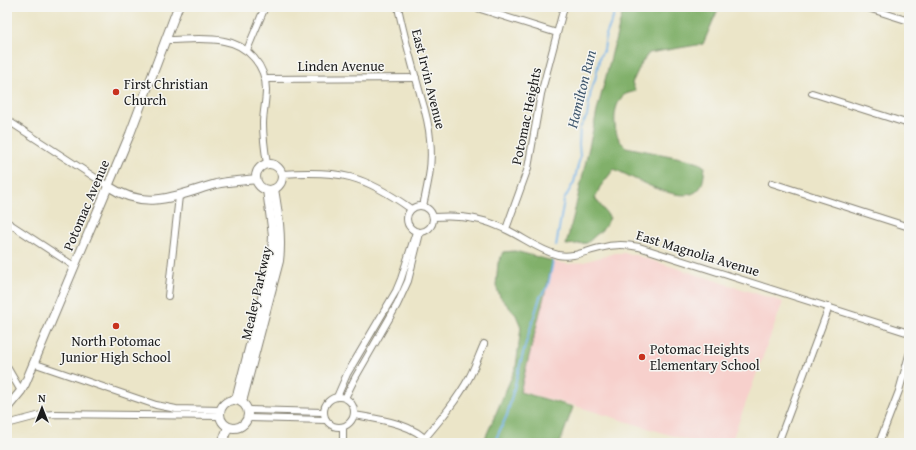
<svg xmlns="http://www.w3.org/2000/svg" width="916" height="450" viewBox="0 0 916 450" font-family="'Gentium Book Plus',serif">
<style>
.built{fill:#f7d0cc}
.forest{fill:#81b06a;stroke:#4e6643}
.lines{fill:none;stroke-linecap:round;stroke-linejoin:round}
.stream{stroke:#75b3e8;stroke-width:2}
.street-casing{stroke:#848072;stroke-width:8}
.secondary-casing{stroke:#848072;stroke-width:10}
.street{stroke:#fff;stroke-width:6}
.secondary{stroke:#fff;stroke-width:8}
.poi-dot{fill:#c8321e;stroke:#f6f6f2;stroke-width:1.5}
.labels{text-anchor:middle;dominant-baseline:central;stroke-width:3;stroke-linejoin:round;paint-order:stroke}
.street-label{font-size:14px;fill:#1c1c1c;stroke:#f6f6f2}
.poi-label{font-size:14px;fill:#1c1c1c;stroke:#f6f6f2;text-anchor:start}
.water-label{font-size:15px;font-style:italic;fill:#40586e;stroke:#f6f6f2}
</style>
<rect width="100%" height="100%" fill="#f6f6f2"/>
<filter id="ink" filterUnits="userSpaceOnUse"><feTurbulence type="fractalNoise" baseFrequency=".025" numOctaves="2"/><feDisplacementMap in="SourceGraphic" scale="8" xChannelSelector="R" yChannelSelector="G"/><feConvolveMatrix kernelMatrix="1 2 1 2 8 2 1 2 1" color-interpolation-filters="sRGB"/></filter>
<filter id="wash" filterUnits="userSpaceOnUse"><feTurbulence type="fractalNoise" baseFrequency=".012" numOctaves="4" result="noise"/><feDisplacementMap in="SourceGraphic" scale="16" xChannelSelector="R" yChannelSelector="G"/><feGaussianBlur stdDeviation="0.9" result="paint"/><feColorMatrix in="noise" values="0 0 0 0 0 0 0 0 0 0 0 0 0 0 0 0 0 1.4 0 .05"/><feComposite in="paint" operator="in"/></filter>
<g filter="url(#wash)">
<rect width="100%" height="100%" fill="#ebe5c8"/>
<polygon class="built" points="615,253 626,253 638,256 783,302 731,443 696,443 576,406 513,389 540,297 548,286 553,261 559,263 570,264 584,262"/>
<g class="forest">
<path d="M624,7H719L703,44L649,53L642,62L632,83L636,91C633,92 627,93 624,95C613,104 613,126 618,137C619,141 623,144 626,147L696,161L705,167C704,174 704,181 700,188C685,209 631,176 614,169L600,187L595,198L610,218L604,228L587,243L566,245L574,214L598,107Z"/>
<polygon points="515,251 553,261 520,392 573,407 560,443 483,443 516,367 521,327 516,315 500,297 496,286 498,263 503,252"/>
</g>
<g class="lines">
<g class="stream">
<polyline points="556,246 564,200 574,182 580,157 579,144 580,128 587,116 591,90 595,80 600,56 604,50 606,35 613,18 615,7"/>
<polyline points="494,443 507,415 525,346 540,297 548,286 553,261"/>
</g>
</g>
</g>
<g filter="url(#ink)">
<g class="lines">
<g class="street-casing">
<g id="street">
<path d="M398,7C404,37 413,67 421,97C425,110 429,125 430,139C433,162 428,184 423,206"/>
<polyline points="474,7 557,33"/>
<polyline points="865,7 909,21"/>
<path d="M166,40C185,40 205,37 224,41C248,45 266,66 266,90C266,101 263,113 263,124C263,137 265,151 267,164"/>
<polyline points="247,50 265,7"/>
<polyline points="265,79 416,78"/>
<polyline points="812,93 909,124"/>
<polyline points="7,120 108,186"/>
<path d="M282,174C340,170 364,175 411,209"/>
<polyline points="772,183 909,227"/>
<circle cx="420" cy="219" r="13"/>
<path d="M434,217C459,215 483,218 505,229C523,237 538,250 558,255C573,258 586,251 600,248C613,244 625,244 639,247L909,333"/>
<polyline points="7,222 74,266"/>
<polyline points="506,229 528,168 541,94 564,7"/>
<polyline points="168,296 179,196"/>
<polyline points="33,363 156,405 176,409 220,410"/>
<polyline points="7,367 21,391"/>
<circle cx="339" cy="412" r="15"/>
<polyline points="337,397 347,374 396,291 401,279 416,232"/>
<polyline points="345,398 355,378 397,305 408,281 420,233"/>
<polyline points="248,410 323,412"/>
<path d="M354,415C377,419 414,423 429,443"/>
<polyline points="248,418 326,420"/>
<polyline points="7,424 41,415 54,414 220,416"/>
<path d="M425,438C441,419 457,400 469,378C475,367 479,355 484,344"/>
<polyline points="343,443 343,427"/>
<polyline points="778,443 829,307"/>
<polyline points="879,443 899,391 909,355"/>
</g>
</g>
<g class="secondary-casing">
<g id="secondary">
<circle cx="269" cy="177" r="13"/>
<path d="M108,186C147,212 177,195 216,184C229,181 243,181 256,179"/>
<circle cx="234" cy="414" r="14"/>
<polyline points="236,400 272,259 273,235 267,190"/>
<path d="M242,402L279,261C282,237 278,213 274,189"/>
<polyline points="7,408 21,391 25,384 130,134 178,7"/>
<polyline points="222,443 228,427"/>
</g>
</g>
<use href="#street" class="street"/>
<use href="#secondary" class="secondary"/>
</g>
</g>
<g class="poi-dot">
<circle cx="116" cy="92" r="4"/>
<circle cx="116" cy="326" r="4"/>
<circle cx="642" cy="357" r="4"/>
</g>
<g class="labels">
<g class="street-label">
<text x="341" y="66">Linden Avenue</text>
<text transform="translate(429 79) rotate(76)">East Irvin Avenue</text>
<text transform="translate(526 116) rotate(-78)">Potomac Heights</text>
<text transform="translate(86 205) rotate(-67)">Potomac Avenue</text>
<text transform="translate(698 253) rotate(17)">East Magnolia Avenue</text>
<text transform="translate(256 293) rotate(-77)">Mealey Parkway</text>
</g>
<g class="poi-label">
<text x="124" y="84">First Christian<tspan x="124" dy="16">Church</tspan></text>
<text x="116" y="341" text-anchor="middle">North Potomac<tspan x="116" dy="16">Junior High School</tspan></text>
<text x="650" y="349">Potomac Heights<tspan x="650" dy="16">Elementary School</tspan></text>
</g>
<g class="water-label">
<text transform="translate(581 89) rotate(-76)">Hamilton Run</text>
</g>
</g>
<rect width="916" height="450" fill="none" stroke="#f6f6f2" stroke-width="24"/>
<g transform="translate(42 408)" stroke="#f6f6f2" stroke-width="3" paint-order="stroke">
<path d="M0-3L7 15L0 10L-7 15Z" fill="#1c1c1c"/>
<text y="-6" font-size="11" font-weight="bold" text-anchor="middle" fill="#1c1c1c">N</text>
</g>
</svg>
